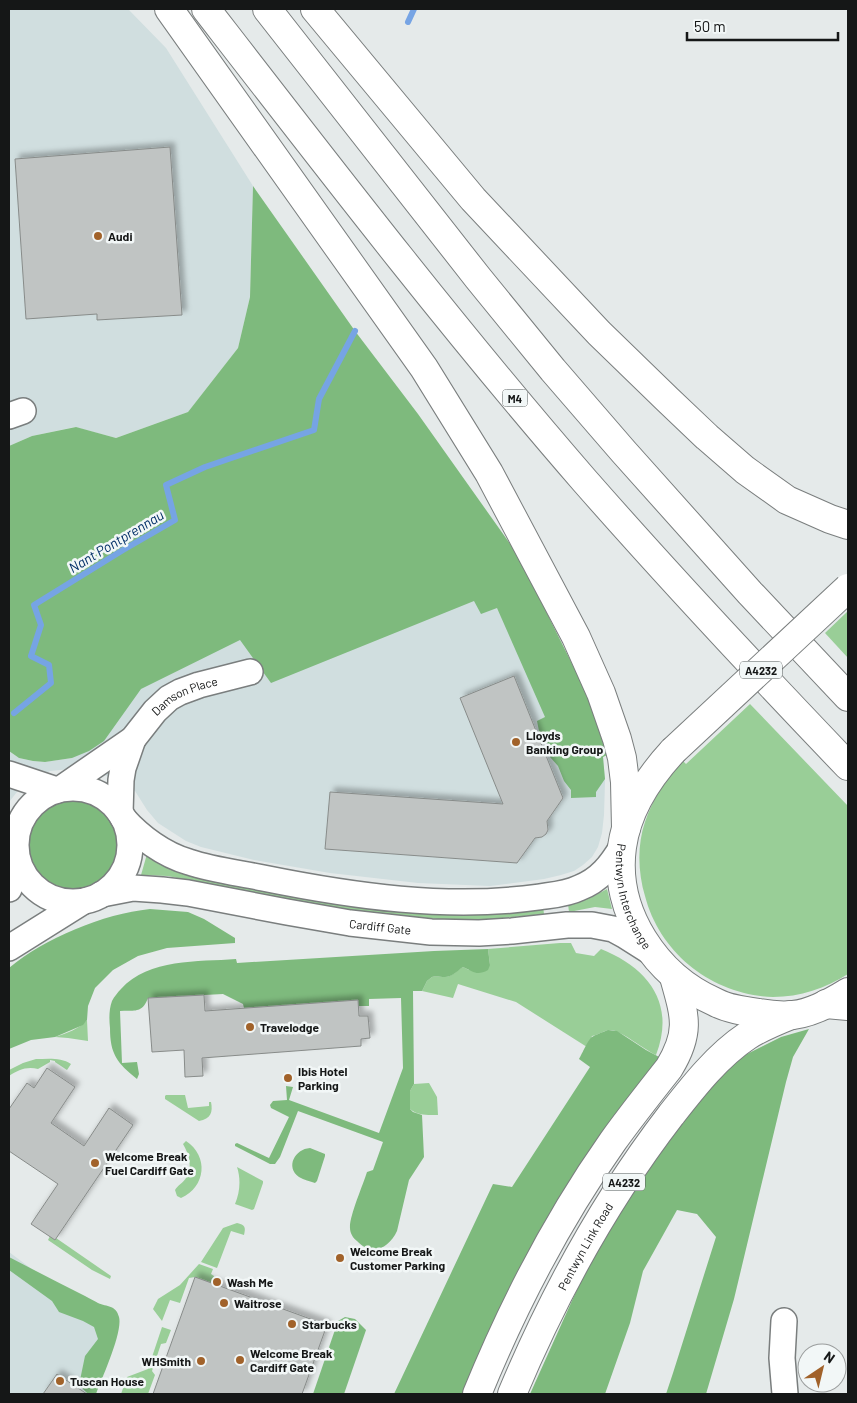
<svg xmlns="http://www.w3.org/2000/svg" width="857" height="1403" viewBox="0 0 857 1403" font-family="Barlow,sans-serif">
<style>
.built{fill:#d0dedf}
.green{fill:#99ce97}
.forest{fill:#7eba7d}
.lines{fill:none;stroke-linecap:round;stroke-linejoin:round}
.stream{stroke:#76a4e4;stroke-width:6}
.building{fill:#c0c4c3;stroke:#888c8a;filter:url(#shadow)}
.minor-casing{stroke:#7a7e7e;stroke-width:28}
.major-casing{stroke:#7a7e7e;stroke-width:30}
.highway-casing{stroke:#7a7e7e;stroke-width:30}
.minor{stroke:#fff;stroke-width:25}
.major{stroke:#fff;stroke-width:28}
.highway{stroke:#fff;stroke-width:28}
.major-bridge-casing{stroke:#7a7e7e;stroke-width:30;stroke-linecap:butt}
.major-bridge{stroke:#fff;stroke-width:28}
.poi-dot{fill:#a1622a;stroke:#f2f7f7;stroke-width:2}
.labels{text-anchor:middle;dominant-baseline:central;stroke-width:5;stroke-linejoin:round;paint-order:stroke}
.shield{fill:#f2f7f7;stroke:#575a5a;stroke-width:1}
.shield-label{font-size:11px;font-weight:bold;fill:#151717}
.poi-label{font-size:12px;font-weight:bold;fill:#151717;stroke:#f2f7f7;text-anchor:start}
.street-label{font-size:12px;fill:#151717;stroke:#f2f7f7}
.water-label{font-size:14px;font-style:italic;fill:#002e66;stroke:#f2f7f7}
</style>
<defs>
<filter id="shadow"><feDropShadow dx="4.5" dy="-4.5" stdDeviation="2.5" flood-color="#0004"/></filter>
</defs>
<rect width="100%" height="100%" fill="#e5eaea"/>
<g class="built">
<polygon points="9,9 128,9 166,48 253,186 250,297 238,348 188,412 116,438 75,427 32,436 9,446"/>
<polygon points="514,559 603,756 605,782 604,815 602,833 598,847 592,857 583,865 574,871 561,875 544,879 490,886 418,883 330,873 254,860 201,847 186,841 158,823 147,810 135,791 126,792 115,781 107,776 81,768 50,771 21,787 9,802 9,751 19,758 33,761 45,762 72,758 132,680 240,631"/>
<polygon points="9,1252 61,1291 113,1327 93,1394 9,1394"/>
</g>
<g class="green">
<polygon points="848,611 848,658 825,633"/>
<path d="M750,704L848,806V974C826,988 800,997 773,997C713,995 660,954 645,896C638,873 637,845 645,822C653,798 666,779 683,761L686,764Z"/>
<polygon points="147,854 160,864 174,871 208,878 543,906 544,914 492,919 438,919 405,916 327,908 237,891 168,876 141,875"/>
<polygon points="607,889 612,909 595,907 569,912 568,904 592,897"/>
<path d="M560,943H571L576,953L594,956L601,949C648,968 676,1003 656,1055C645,1050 620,1030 611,1030C604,1030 598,1035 592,1036L587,1047L516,1002L458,984L453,998L422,991L427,981L432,977C436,976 440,977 445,977C452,977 457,970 463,967L469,970L490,965L488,949Z"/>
<path d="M87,1020L88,1041L68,1038L55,1037C67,1033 79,1029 87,1020Z"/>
<path d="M36,1059C47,1059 61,1057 71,1064L67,1070L55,1062V1061L50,1060V1062L38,1069C27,1066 18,1070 9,1076V1070L23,1063Z"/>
<path d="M429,1083L437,1097L438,1115C428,1115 418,1116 410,1109V1091L414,1084Z"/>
<path d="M166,1095H185L188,1108L209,1106V1102H211C213,1112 211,1119 199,1121L165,1099V1096Z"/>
<path d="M186,1141C209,1156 206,1187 181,1198L177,1196L175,1190C178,1185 183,1183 186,1178C193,1167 189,1154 183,1144Z"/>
<path d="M237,1167L263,1181V1183L254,1209L252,1210L235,1204C240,1192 241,1179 237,1167Z"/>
<path d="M237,1223C245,1225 246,1227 244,1235L231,1231L217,1268L201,1262L223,1228Z"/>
<polygon points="50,1236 55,1240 56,1238 111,1276 110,1279 92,1270 48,1240"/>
<polygon points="199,1264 213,1269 211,1274 214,1276 211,1283 195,1277 189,1278 180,1303 170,1300 162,1321 153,1309 158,1299 180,1285"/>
<polygon points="162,1327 171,1330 166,1343 161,1344 152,1371 155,1375 148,1394 121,1394 127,1377 148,1369"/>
</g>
<g class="forest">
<polygon points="253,186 355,331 418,414 518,555 592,704 609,754 603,757 605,779 596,792 596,797 571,798 571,790 564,781 558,766 550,757 549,747 539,731 537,721 545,717 497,608 481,614 474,601 271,683 240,640 141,689 104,741 89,751 72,758 45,762 33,761 19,758 9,751 9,446 32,436 76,427 116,438 188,412 238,348 250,297"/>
<circle cx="72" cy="845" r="47"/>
<path d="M150,909L188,912L204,919L235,938V943L167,948L138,956L113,970L95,988L88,1006L87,1020L83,1025L55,1037L31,1040L9,1049V968C45,938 103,914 150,909Z"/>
<path d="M488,949L490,965L488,970C477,976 474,972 463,967C457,971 452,977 445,977C440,977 436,976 432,977L427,981L422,991H413L414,1084L410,1091V1109L413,1112L422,1115L424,1157L409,1180L397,1231C389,1248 372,1257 357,1241C353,1238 350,1233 350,1228C349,1217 363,1185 367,1172L373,1170L383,1142L298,1111L280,1157L275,1164H270L235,1146V1144L237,1143L269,1158L289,1117L271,1108L270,1105L273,1101L287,1100L286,1086L293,1087L289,1100L379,1133L403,1068L401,998L369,999V1006H358V1000L244,1008L243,1004L223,994L148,998C142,1014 134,1010 120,1011L122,1063L137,1062L139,1074L137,1079C117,1063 110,1054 110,1028C109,1019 109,1009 112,1001C114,997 118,992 121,989C149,958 198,962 236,959L237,963L434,951Z"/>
<polygon points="809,1029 793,1057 786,1082 734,1299 706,1394 666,1394 673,1373 716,1237 697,1214 677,1210 643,1271 630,1323 605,1394 530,1394 593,1254 626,1199 677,1125 710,1086 743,1056 781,1037"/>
<path d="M608,1030L617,1031L646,1050L661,1058C630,1099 596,1140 569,1183C526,1250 495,1322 464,1394H394L493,1184L512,1187L590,1067L579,1059C582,1054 589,1038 592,1037C595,1035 603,1032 608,1030Z"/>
<path d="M310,1148L325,1154V1156L317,1181L315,1183C310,1181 304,1180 299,1177C285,1167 295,1149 310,1148Z"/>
<path d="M9,1257C34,1270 59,1283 85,1296C89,1298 94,1301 98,1303C107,1307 116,1305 119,1317C123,1332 102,1378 96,1394H88L79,1385L85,1356L98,1339L94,1327L83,1321L59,1312L52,1301L9,1270Z"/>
<polygon points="345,1317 355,1319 366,1330 344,1394 313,1394 338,1321"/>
</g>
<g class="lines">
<g class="stream">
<polyline points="408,22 414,9"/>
<polyline points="14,713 51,683 49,665 31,656 41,625 34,605 123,550 175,520 166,485 205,467 314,430 319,399 355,331"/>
</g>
</g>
<g class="building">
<polygon points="170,147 182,315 97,320 97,314 26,319 15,159"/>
<polygon points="514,676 563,798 547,821 548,830 546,834 542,837 535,838 517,863 325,849 330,792 503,804 460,698"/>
<polygon points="204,995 205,1011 358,1000 359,1016 368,1016 370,1038 361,1039 361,1046 202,1058 203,1076 185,1077 184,1050 152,1052 148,998"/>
<polygon points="47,1068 75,1087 51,1123 84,1146 109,1108 133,1125 55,1240 31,1224 58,1184 9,1151 9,1109 27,1083 34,1088"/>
<polygon points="195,1277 327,1325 302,1394 153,1394"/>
<polygon points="57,1374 87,1394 43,1394"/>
</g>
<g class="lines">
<g class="minor-casing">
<g id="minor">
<polyline points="9,416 23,411"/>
<polyline points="9,774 57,790"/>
<path id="s1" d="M62,788L133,739L155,711L169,698L180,692L199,685L250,672"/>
<circle cx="73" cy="845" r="57"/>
<polyline points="120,813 121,780 123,768 133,739"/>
<path d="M123,818C140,837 164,855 189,862C213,870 239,873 263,878C352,896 448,910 539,897C552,895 567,894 579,888C600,880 611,865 622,847"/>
<polyline points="9,889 17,858"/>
<path id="s2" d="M102,894L133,888L162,890L188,893L287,912L350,923L431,932L479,933L512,931L567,925H592L613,929L624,935L654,954"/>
<polyline points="9,948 84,901"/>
<polyline points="784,1321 782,1358 785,1394"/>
</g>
</g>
<g class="major-casing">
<g id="major">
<path id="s3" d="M673,751C649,777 627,811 622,847C613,912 656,976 715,1002C728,1009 744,1011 759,1013C770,1015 782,1016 793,1015C812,1013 832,1002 848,992"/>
<path d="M477,1394C513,1306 558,1219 613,1141C631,1116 650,1092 669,1068C691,1032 685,1016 674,977"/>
<path id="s4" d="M512,1394C554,1294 604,1202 671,1115C693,1087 717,1056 747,1036C761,1027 776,1021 791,1015"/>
</g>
</g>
<g class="highway-casing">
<g id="highway">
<polyline points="169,9 424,368 489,473 576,637 601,693 617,739 622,758 625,782 626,828"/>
<path d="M206,9C329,168 452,328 584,480C670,578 758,672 848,766"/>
<polyline points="267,9 478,278 553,370 623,451 750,593 848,697"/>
<polyline points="315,9 473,199 599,333 667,399 707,437 745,470 787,500 830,519 848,525"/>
<polyline points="826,1004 848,1006"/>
</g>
</g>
<use href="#minor" class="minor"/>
<use href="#major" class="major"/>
<use href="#highway" class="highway"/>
<g class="major-bridge-casing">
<polyline id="major-bridge" points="673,751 848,588"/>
</g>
<use href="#major-bridge" class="major-bridge"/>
</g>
<g class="poi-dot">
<circle cx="98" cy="236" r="5"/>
<circle cx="516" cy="742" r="5"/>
<circle cx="250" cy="1027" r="5"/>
<circle cx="288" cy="1078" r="5"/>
<circle cx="95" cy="1163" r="5"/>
<circle cx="340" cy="1258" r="5"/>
<circle cx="217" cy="1282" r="5"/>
<circle cx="224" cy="1303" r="5"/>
<circle cx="292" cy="1324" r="5"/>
<circle cx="240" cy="1360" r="5"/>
<circle cx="201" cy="1361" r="5"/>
<circle cx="60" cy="1381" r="5"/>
</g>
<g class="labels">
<g class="shield">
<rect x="502.5" y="389.5" width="25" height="17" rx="4"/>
<rect x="740" y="661.5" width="42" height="17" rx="4"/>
<rect x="603" y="1173.5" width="42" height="17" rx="4"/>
</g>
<g class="shield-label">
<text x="515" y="398">M4</text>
<text x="761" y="670">A4232</text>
<text x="624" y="1182">A4232</text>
</g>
<g class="poi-label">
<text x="108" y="236">Audi</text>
<text x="526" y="735">Lloyds<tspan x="526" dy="14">Banking Group</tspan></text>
<text x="260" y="1027">Travelodge</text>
<text x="298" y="1071">Ibis Hotel<tspan x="298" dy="14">Parking</tspan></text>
<text x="105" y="1156">Welcome Break<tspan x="105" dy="14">Fuel Cardiff Gate</tspan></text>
<text x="350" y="1251">Welcome Break<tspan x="350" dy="14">Customer Parking</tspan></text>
<text x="227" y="1282">Wash Me</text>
<text x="234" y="1303">Waitrose</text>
<text x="302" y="1324">Starbucks</text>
<text x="250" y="1353">Welcome Break<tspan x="250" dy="14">Cardiff Gate</tspan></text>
<text x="191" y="1361" text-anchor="end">WHSmith</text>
<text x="70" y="1381">Tuscan House</text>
</g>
<g class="street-label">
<text stroke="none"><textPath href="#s1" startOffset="156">Damson Place</textPath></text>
<text stroke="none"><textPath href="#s3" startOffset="162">Pentwyn Interchange</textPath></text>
<text stroke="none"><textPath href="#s2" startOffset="282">Cardiff Gate</textPath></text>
<text stroke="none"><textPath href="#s4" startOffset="165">Pentwyn Link Road</textPath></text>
</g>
<g class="water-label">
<text transform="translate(116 541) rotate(-31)">Nant Pontprennau</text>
</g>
</g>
<rect width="857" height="1403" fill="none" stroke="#151717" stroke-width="20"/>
<g transform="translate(822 1368) rotate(35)"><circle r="24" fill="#f2f7f7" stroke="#9a9d9d"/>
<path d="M0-4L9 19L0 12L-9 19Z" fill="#a1622a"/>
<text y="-8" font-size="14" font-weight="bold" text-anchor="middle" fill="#151717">N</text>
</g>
<path d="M687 32v8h151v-8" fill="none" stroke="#151717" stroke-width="2.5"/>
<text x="694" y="32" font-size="15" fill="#151717" stroke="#f2f7f7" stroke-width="4" paint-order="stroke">50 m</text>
</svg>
